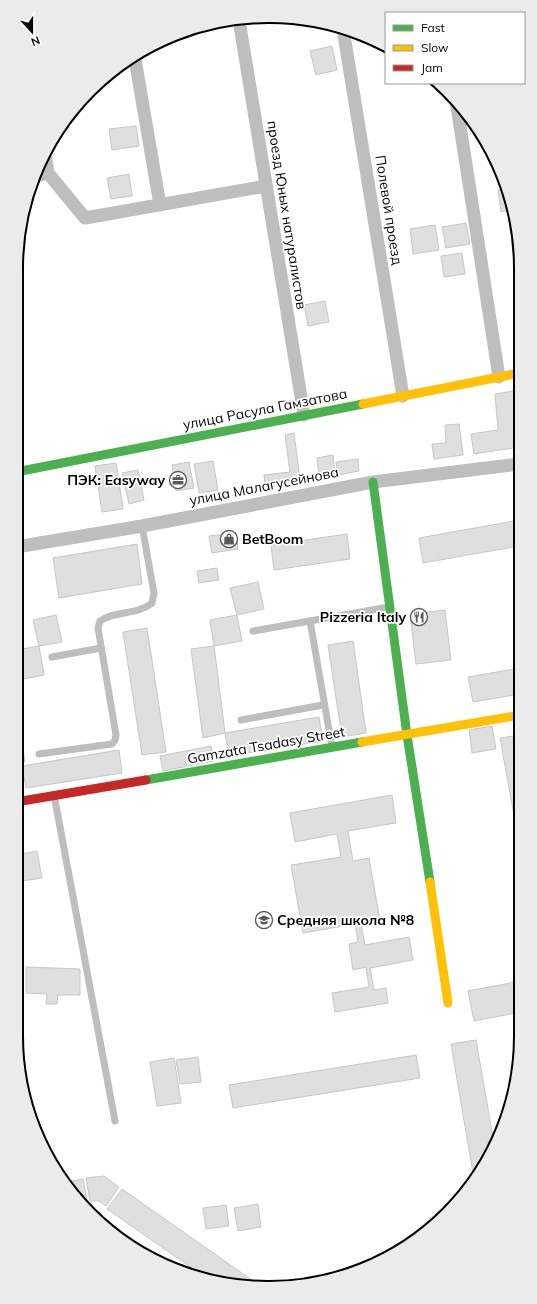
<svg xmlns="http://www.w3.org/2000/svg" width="537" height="1304" viewBox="0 0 537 1304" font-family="Mulish,sans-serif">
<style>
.building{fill:#dfdfdf;stroke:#c7c7c7}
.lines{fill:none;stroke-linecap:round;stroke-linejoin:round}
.lane{stroke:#bebebe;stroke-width:7}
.street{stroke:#bebebe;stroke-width:13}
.fast{stroke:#4caf50;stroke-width:9}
.slow{stroke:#ffc107;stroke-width:9}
.jam{stroke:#c62828;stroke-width:9}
.labels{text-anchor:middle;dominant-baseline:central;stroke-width:3.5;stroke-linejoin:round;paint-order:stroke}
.street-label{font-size:14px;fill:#000;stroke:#fff}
.poi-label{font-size:14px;font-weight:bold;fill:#000;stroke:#fff;text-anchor:end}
.rim{fill:none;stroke:#000;stroke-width:2}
</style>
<rect width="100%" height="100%" fill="#fff"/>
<g class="building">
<polygon points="332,46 337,70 316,75 310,51"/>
<polygon points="136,126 139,146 112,150 109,129"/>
<polygon points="129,174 132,196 111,199 107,178"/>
<polygon points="505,189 511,210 501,212 498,190"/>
<polygon points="466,223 470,244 446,248 442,227"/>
<polygon points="435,225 439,250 413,254 410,229"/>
<polygon points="462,253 465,274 444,277 441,256"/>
<polygon points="325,301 329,322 308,326 304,305"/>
<polygon points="519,390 519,447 474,454 471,434 498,430 495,394"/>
<polygon points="459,424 463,455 434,459 432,444 446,443 445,425"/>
<polygon points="294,433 300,479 265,484 264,475 290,472 285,435"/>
<polygon points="333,455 335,474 319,476 317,458"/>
<polygon points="358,459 359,471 338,475 336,462"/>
<polygon points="213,461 218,490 199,493 194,464"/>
<polygon points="189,462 194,488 176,491 172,465"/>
<polygon points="116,463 123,509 102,512 95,466"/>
<polygon points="138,470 144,500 129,504 122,473"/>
<polygon points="514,521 519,546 423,563 419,538"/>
<polygon points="236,533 238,549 212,553 209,536"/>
<polygon points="347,534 350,559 274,570 271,545"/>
<polygon points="137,544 142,584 59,598 53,558"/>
<polygon points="520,551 520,566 516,552"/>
<polygon points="217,568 219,580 199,583 197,571"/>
<polygon points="258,582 264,609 237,615 230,588"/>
<polygon points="445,610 451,660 416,664 410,614"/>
<polygon points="56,615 62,642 39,646 33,620"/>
<polygon points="237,615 242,641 214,646 210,620"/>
<polygon points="147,628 166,752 142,755 123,632"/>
<polygon points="353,641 366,733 342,737 328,645"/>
<polygon points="39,646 44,675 19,680 16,650"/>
<polygon points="214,646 225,733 203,738 191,649"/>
<polygon points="520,668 520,694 473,702 468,677"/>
<polygon points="16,701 25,762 16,764"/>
<polygon points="319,717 323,741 229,756 225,733"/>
<polygon points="492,726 496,749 472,753 469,730"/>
<polygon points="520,735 521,854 500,738"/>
<polygon points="211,746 214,761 163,771 160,756"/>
<polygon points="119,750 122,773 26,788 22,766"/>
<polygon points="392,795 396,823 348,831 353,861 369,858 380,921 361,924 365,945 409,937 413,960 370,968 374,990 386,988 388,1003 335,1012 332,993 369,987 366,967 353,970 349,944 358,942 355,924 303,933 291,865 341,857 337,834 295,842 290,813"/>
<polygon points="37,851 42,878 16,882 16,855"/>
<polygon points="26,967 80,969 80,995 58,995 57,1004 46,1004 47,994 26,993"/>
<polygon points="521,981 521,1012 474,1021 468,991"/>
<polygon points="476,1040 494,1143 474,1179 451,1044"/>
<polygon points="416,1055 420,1078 233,1108 229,1085"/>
<polygon points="198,1057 201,1082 180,1084 176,1060"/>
<polygon points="174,1058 181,1103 157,1106 150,1062"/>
<polygon points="104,1176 119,1187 106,1206 99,1201 90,1201 86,1178"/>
<polygon points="83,1179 88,1206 84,1206 79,1202 67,1182"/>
<polygon points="122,1189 259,1285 235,1286 199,1273 107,1209"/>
<polygon points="258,1204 261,1227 238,1231 234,1208"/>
<polygon points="226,1205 229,1226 206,1229 203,1208"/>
<polygon points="333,1278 318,1283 295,1284"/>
</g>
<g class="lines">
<g class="lane">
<polyline points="310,621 332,747"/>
<polyline points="253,631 389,607"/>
<polyline points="52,657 101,648"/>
<polyline points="241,720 323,705"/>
<path d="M39,754L112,744L115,740L116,735L98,628L100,621C115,610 136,616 152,603L154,593L142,526"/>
<polyline points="54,795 115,1121"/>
</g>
<g class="street">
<polyline points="239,20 304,415"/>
<polyline points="343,29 403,396"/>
<polyline points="135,59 160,205"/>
<polyline points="456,100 499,377"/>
<polyline points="46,159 48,173"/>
<polyline points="36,176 48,173 85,218 266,186"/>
<polyline points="16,547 142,526 373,482 519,464"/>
</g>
<g class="fast">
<polyline points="16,472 363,404"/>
<polyline points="373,482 407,735 430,882"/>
<polyline points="146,780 362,742"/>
</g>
<g class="slow">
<polyline points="363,404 519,373"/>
<polyline points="362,742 520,715"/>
<polyline points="430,882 448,1003"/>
</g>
<polyline class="jam" points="16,802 146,780"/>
</g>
<defs>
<g id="office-ring" transform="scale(0.9)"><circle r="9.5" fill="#fff" stroke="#595959" stroke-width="1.5"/><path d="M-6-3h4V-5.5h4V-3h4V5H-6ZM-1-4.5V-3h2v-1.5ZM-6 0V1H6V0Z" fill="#595959"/></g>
<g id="shop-ring" transform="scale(0.9)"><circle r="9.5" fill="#fff" stroke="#595959" stroke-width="1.5"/><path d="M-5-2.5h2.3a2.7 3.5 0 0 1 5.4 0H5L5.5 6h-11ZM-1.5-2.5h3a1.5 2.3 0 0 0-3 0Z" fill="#595959"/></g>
<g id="restaurant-ring" transform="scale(0.9)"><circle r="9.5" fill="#fff" stroke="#595959" stroke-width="1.5"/><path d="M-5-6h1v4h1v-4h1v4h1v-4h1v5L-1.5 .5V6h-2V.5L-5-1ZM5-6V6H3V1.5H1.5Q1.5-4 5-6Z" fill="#595959"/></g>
<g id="school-ring" transform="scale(0.9)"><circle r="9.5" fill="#fff" stroke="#595959" stroke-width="1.5"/><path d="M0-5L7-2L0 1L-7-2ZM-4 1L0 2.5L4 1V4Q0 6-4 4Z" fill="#595959"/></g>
</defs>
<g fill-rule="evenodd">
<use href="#office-ring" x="178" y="480"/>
<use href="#shop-ring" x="229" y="539"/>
<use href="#restaurant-ring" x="419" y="617"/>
<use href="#school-ring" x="264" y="920"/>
</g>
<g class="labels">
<g class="street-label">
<text transform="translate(389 210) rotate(81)">Полевой проезд</text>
<text transform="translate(287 215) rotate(81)">проезд Юных натуралистов</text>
<text transform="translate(265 409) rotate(-11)">улица Расула Гамзатова</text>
<text transform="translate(264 486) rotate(-11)">улица Малагусейнова</text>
<text transform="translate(266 745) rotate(-10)">Gamzata Tsadasy Street</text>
</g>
<g class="poi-label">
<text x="165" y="480">ПЭК: Easyway</text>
<text x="242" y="539" text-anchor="start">BetBoom</text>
<text x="406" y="617">Pizzeria Italy</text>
<text x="277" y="920" text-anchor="start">Средняя школа №8</text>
</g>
</g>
<path d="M0 0H537V1304H0ZM268 23H269A245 245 0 0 1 514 268V1036A245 245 0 0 1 269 1281H268A245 245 0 0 1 23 1036V268A245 245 0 0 1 268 23Z" fill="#ebebeb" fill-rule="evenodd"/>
<path class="rim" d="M268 23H269A245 245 0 0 1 514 268V1036A245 245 0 0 1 269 1281H268A245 245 0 0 1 23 1036V268A245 245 0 0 1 268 23Z"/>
<rect x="385" y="12" width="140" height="72" fill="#ffffff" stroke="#999999"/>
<rect x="393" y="25" width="20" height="6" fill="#4caf50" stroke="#999999"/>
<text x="421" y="32" font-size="12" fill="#000000">Fast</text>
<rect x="393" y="45" width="20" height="6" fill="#ffc107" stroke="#999999"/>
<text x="421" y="52" font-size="12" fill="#000000">Slow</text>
<rect x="393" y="65" width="20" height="6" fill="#c62828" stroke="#999999"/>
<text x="421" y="72" font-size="12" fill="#000000">Jam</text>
<g transform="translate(32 32) rotate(159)" stroke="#ffffff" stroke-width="3" paint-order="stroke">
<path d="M0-3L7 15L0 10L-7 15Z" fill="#000000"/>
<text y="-6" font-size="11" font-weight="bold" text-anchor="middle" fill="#000000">N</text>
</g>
</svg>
